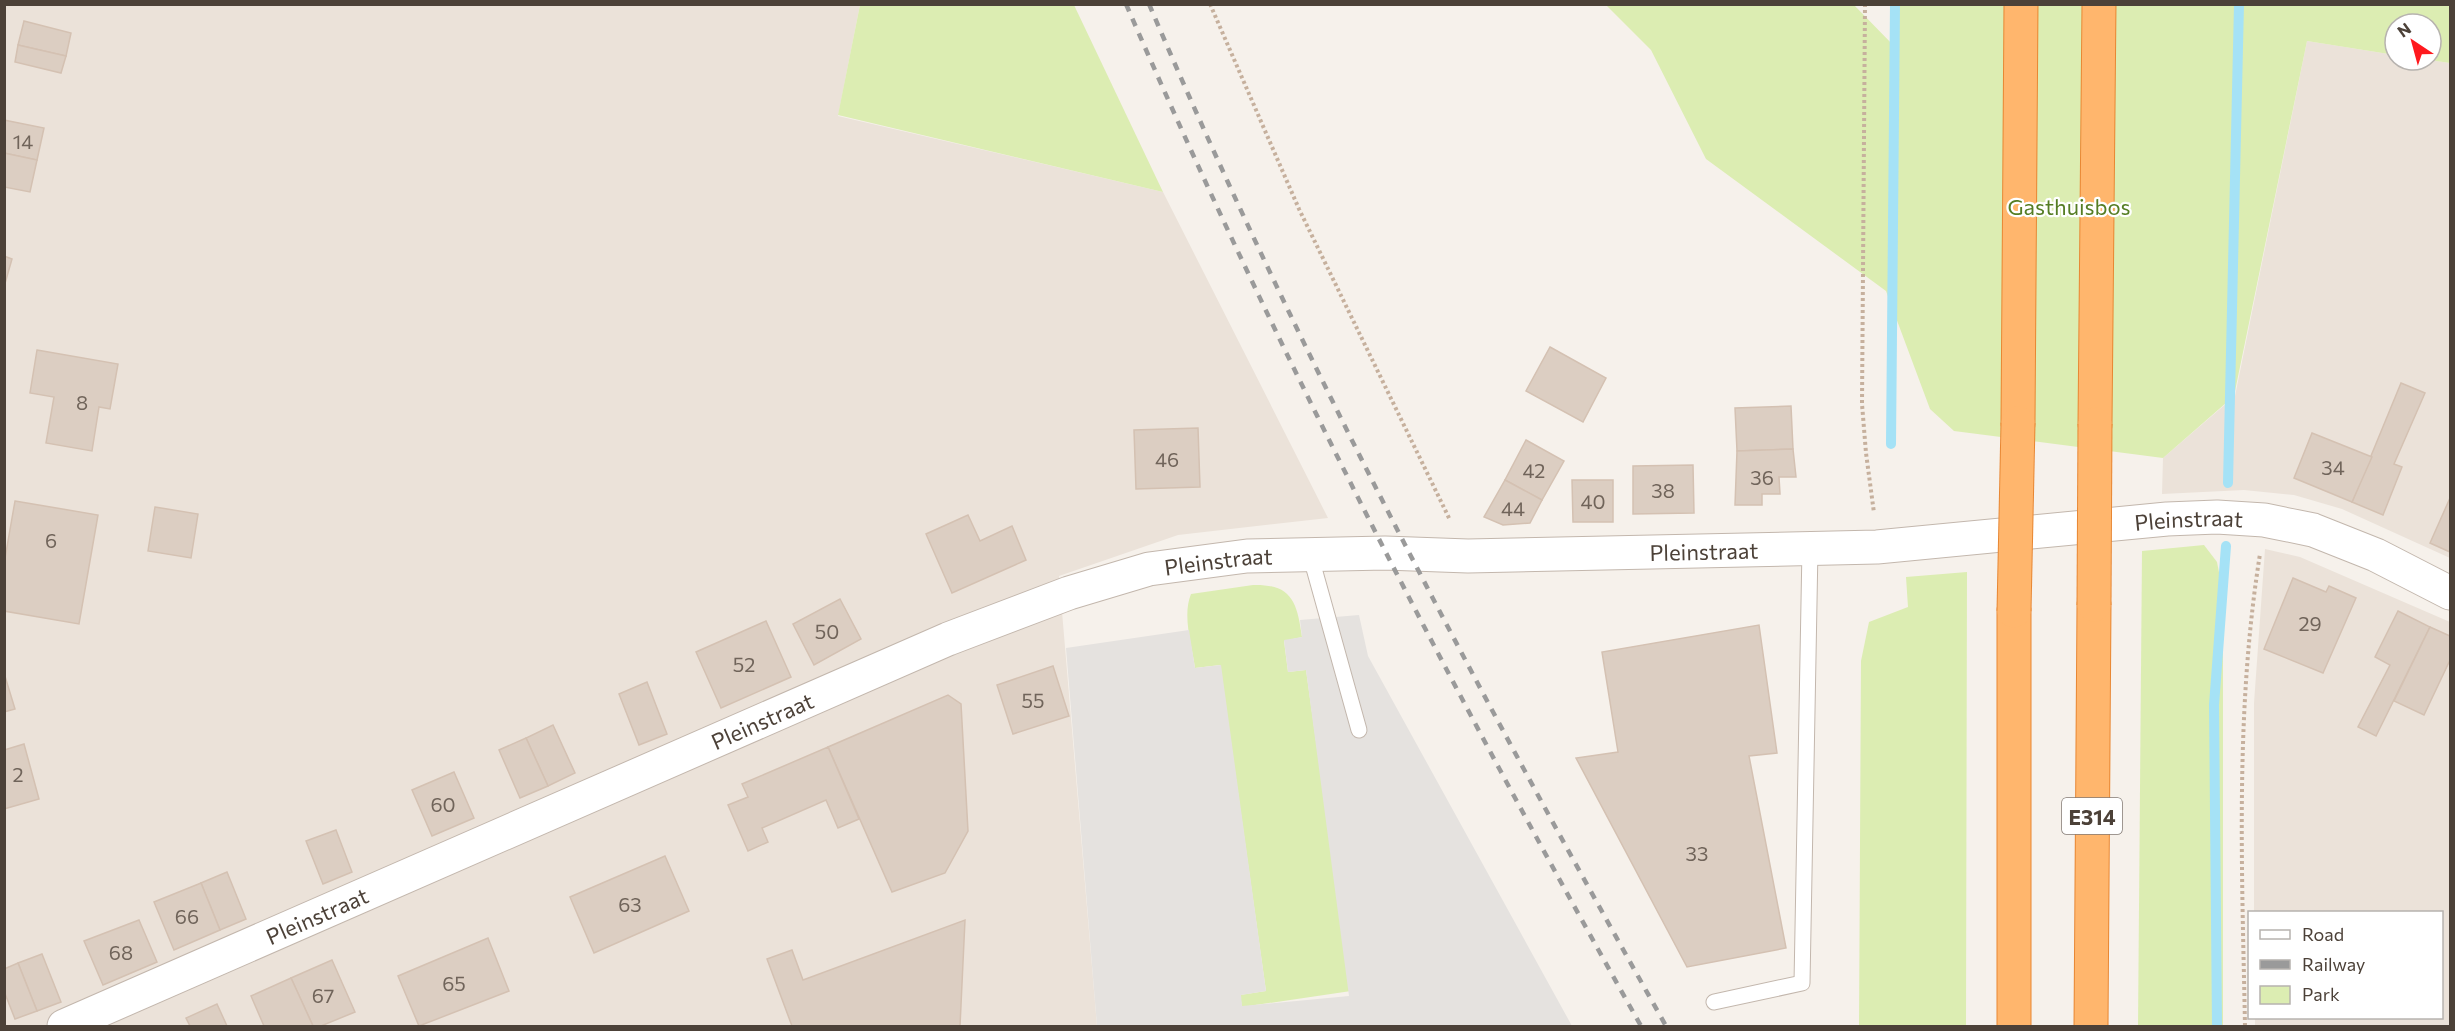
<svg xmlns="http://www.w3.org/2000/svg" width="2455" height="1031" viewBox="0 0 2455 1031" font-family="Commissioner,sans-serif">
<style>
.residential{fill:#ebe2d9}
.green{fill:#dcedb2}
.parking{fill:#e5e2df}
.lines{fill:none;stroke-linecap:round;stroke-linejoin:round}
.stream{stroke:#a5e2f6;stroke-width:10}
.building{fill:#dccec2;stroke:#d4c1b2;stroke-width:1.5}
.service-casing{stroke:#c3b7ad;stroke-width:17}
.tertiary-casing{stroke:#c3b7ad;stroke-width:35}
.motorway-casing{stroke:#e88733;stroke-width:35}
.path{stroke:#c6b09d;stroke-width:4;stroke-dasharray:3 3;stroke-linecap:butt}
.service{stroke:#fff;stroke-width:15}
.tertiary{stroke:#fff;stroke-width:33}
.motorway{stroke:#ffb66d;stroke-width:33}
.rail{stroke:#9a9a9a;stroke-width:4.5;stroke-dasharray:8 8;stroke-linecap:butt}
.motorway-bridge-casing{stroke:#e88733;stroke-width:35;stroke-linecap:butt}
.motorway-bridge{stroke:#ffb66d;stroke-width:33}
.labels{text-anchor:middle;dominant-baseline:central;stroke-width:4.5;stroke-linejoin:round;paint-order:stroke}
.number-label{font-size:20px;fill:#70645a}
.shield{fill:#fff;stroke:#827a74;stroke-width:1.5}
.shield-label{font-size:21px;font-weight:bold;fill:#4c4138}
.park-label{font-size:22px;fill:#557d24;stroke:#fff}
.street-label{font-size:22px;fill:#4c4138;stroke:#fff}
</style>
<rect width="100%" height="100%" fill="#f6f1eb"/>
<g class="residential">
<polygon points="5,5 860,5 838,116 1163,192 1328,518 1178,535 1059,576 1097,1026 5,1026"/>
<polygon points="2307,41 2395,55 2395,60 2429,60 2450,63 2450,558 2342,509 2294,495 2244,490 2162,494 2163,458 2235,396"/>
<polygon points="2265,549 2300,557 2450,622 2450,1026 2255,1026 2255,1018 2442,1018 2442,912 2254,912 2254,703"/>
</g>
<g class="green">
<polygon points="860,5 1074,5 1163,192 838,115"/>
<polygon points="1606,5 1854,5 1895,47 1896,5 2450,5 2450,63 2429,60 2431,60 2431,24 2395,24 2395,55 2307,41 2234,396 2163,458 1954,431 1930,409 1886,291 1706,159 1651,50"/>
<polygon points="2204,545 2217,562 2223,593 2223,1026 2138,1026 2142,551"/>
<polygon points="1967,572 1966,1026 1859,1026 1861,661 1869,622 1908,607 1906,577"/>
<path d="M1253,585C1292,584 1297,602 1302,637L1284,641L1288,672L1306,670L1351,991L1242,1007L1240,995L1266,991L1220,665L1195,668C1192,645 1182,616 1191,594Z"/>
</g>
<polygon class="parking" points="1359,615 1368,656 1572,1026 1097,1026 1066,648 1189,630 1195,668 1221,665 1266,991 1241,995 1242,1006 1349,996 1306,670 1288,672 1284,640 1302,637 1300,620"/>
<g class="lines">
<g class="stream">
<polyline points="1891,444 1895,4"/>
<polyline points="2228,483 2239,4"/>
<polyline points="2217,1026 2214,705 2226,546"/>
</g>
</g>
<g class="building">
<polygon points="24,21 71,33 66,56 18,45"/>
<polygon points="18,45 66,56 61,73 15,62"/>
<polygon points="4,120 44,128 37,160 4,153"/>
<polygon points="4,153 37,160 30,192 4,187"/>
<polygon points="4,256 12,259 4,287"/>
<polygon points="1550,347 1606,378 1583,422 1526,391"/>
<polygon points="37,350 118,364 110,409 99,407 92,451 46,443 54,397 30,393"/>
<polygon points="2401,383 2425,393 2394,464 2402,467 2383,515 2352,502"/>
<polygon points="1791,406 1793,449 1737,451 1735,408"/>
<polygon points="1198,428 1200,487 1136,489 1134,430"/>
<polygon points="2312,433 2372,457 2352,502 2294,478"/>
<polygon points="1526,440 1564,461 1542,500 1505,480"/>
<polygon points="1793,449 1796,477 1779,477 1780,494 1762,494 1762,505 1735,505 1737,451"/>
<polygon points="1693,465 1694,513 1633,514 1633,466"/>
<polygon points="1505,480 1542,500 1530,523 1503,525 1484,517"/>
<polygon points="1572,480 1613,480 1613,522 1573,522"/>
<polygon points="2450,498 2450,552 2430,543"/>
<polygon points="15,501 98,515 79,624 4,611 4,564"/>
<polygon points="155,507 198,514 191,558 148,551"/>
<polygon points="968,515 980,541 1012,526 1026,560 952,593 926,534"/>
<polygon points="2293,578 2326,592 2329,586 2356,598 2323,673 2264,649"/>
<polygon points="840,599 861,639 814,665 793,624"/>
<polygon points="2398,611 2430,627 2376,736 2358,727 2390,665 2375,657"/>
<polygon points="766,621 791,677 721,708 696,652"/>
<polygon points="1759,625 1777,753 1749,756 1786,948 1687,967 1576,758 1618,752 1602,652"/>
<polygon points="2430,627 2450,636 2450,660 2424,715 2394,701"/>
<polygon points="1053,666 1069,716 1013,734 997,685"/>
<polygon points="4,673 15,709 4,712"/>
<polygon points="647,682 667,734 639,745 619,694"/>
<polygon points="948,695 961,704 968,831 945,873 892,892 828,747"/>
<polygon points="553,725 575,773 548,786 526,738"/>
<polygon points="526,738 548,786 520,798 499,750"/>
<polygon points="24,744 39,799 4,809 4,750"/>
<polygon points="828,747 859,819 838,828 826,800 762,828 768,842 748,851 728,805 748,797 742,784"/>
<polygon points="454,772 474,818 432,836 412,790"/>
<polygon points="336,830 352,872 323,884 306,841"/>
<polygon points="665,856 689,911 594,953 570,897"/>
<polygon points="227,872 246,919 220,930 201,883"/>
<polygon points="201,883 220,930 174,950 154,902"/>
<polygon points="139,920 157,962 103,985 84,941"/>
<polygon points="965,920 960,1026 792,1026 767,959 792,950 803,980"/>
<polygon points="488,938 509,991 419,1026 398,976"/>
<polygon points="42,954 61,1002 37,1011 18,963"/>
<polygon points="332,960 355,1012 321,1026 313,1026 291,978"/>
<polygon points="18,963 37,1011 15,1019 4,991 4,969"/>
<polygon points="291,978 313,1026 264,1026 251,996"/>
<polygon points="217,1004 227,1026 190,1026 186,1018"/>
</g>
<g class="lines">
<g class="service-casing">
<g id="service">
<polyline points="1310,554 1359,730"/>
<polyline points="1714,1002 1802,983 1810,548"/>
</g>
</g>
<g class="tertiary-casing">
<g id="tertiary">
<path id="s1" d="M64,1026L948,639L1069,593L1149,569L1247,556L1385,553L1468,556L1877,547L2167,519L2217,517L2264,520L2313,530L2376,555L2450,593"/>
</g>
</g>
<g class="motorway-casing">
<g id="motorway">
<polyline points="2018,423 2021,4"/>
<polyline points="2095,424 2099,4"/>
<polyline points="2014,1026 2014,611"/>
<polyline points="2091,1026 2094,605"/>
</g>
</g>
<g class="path">
<polyline points="1210,4 1299,209 1450,520"/>
<polyline points="1865,4 1862,404 1866,453 1874,513"/>
<path d="M2245,1026C2242,869 2235,710 2260,554"/>
</g>
<use href="#service" class="service"/>
<use href="#tertiary" class="tertiary"/>
<use href="#motorway" class="motorway"/>
<g class="rail">
<path d="M1126,4C1278,355 1454,694 1641,1026"/>
<path d="M1149,4C1299,356 1479,694 1666,1026"/>
</g>
<g class="motorway-bridge-casing">
<g id="motorway-bridge">
<polyline points="2094,605 2095,424"/>
<polyline points="2014,611 2018,423"/>
</g>
</g>
<use href="#motorway-bridge" class="motorway-bridge"/>
</g>
<g class="labels">
<g class="number-label">
<text x="23" y="141">14</text>
<text x="82" y="402">8</text>
<text x="1167" y="459">46</text>
<text x="2333" y="467">34</text>
<text x="1534" y="470">42</text>
<text x="1762" y="477">36</text>
<text x="1663" y="490">38</text>
<text x="1593" y="501">40</text>
<text x="1513" y="508">44</text>
<text x="51" y="540">6</text>
<text x="2310" y="623">29</text>
<text x="827" y="631">50</text>
<text x="744" y="664">52</text>
<text x="1033" y="700">55</text>
<text x="18" y="774">2</text>
<text x="443" y="804">60</text>
<text x="1697" y="853">33</text>
<text x="630" y="904">63</text>
<text x="187" y="916">66</text>
<text x="121" y="952">68</text>
<text x="454" y="983">65</text>
<text x="323" y="995">67</text>
</g>
<rect class="shield" x="2062" y="798" width="60" height="36" rx="4.5"/>
<g class="shield-label">
<text x="2092" y="816">E314</text>
</g>
<g class="park-label">
<text x="2069" y="206">Gasthuisbos</text>
</g>
<g class="street-label">
<text stroke="none"><textPath href="#s1" startOffset="2220">Pleinstraat</textPath></text>
<text stroke="none"><textPath href="#s1" startOffset="1734">Pleinstraat</textPath></text>
<text stroke="none"><textPath href="#s1" startOffset="1248">Pleinstraat</textPath></text>
<text stroke="none"><textPath href="#s1" startOffset="762">Pleinstraat</textPath></text>
<text stroke="none"><textPath href="#s1" startOffset="276">Pleinstraat</textPath></text>
</g>
</g>
<rect width="2455" height="1031" fill="none" stroke="#4c4138" stroke-width="12"/>
<rect x="2248" y="911" width="195" height="108" fill="#ffffff" stroke="#b7b3af" stroke-width="1.5"/>
<rect x="2260" y="930" width="30" height="9" fill="#ffffff" stroke="#b7b3af" stroke-width="1.5"/>
<text x="2302" y="941" font-size="18" fill="#4c4138">Road</text>
<rect x="2260" y="960" width="30" height="9" fill="#9a9a9a" stroke="#b7b3af" stroke-width="1.5"/>
<text x="2302" y="971" font-size="18" fill="#4c4138">Railway</text>
<rect x="2260" y="986" width="30" height="18" fill="#dcedb2" stroke="#b7b3af" stroke-width="1.5"/>
<text x="2302" y="1001" font-size="18" fill="#4c4138">Park</text>
<g transform="translate(2413 42) rotate(324)"><circle r="28" fill="#ffffff" stroke="#b7b3af" stroke-width="1.5"/>
<path d="M0-4.5L10 22L0 15L-10 22Z" fill="#ff191e"/>
<text y="-9" font-size="16" font-weight="bold" text-anchor="middle" fill="#4c4138">N</text>
</g>
</svg>
